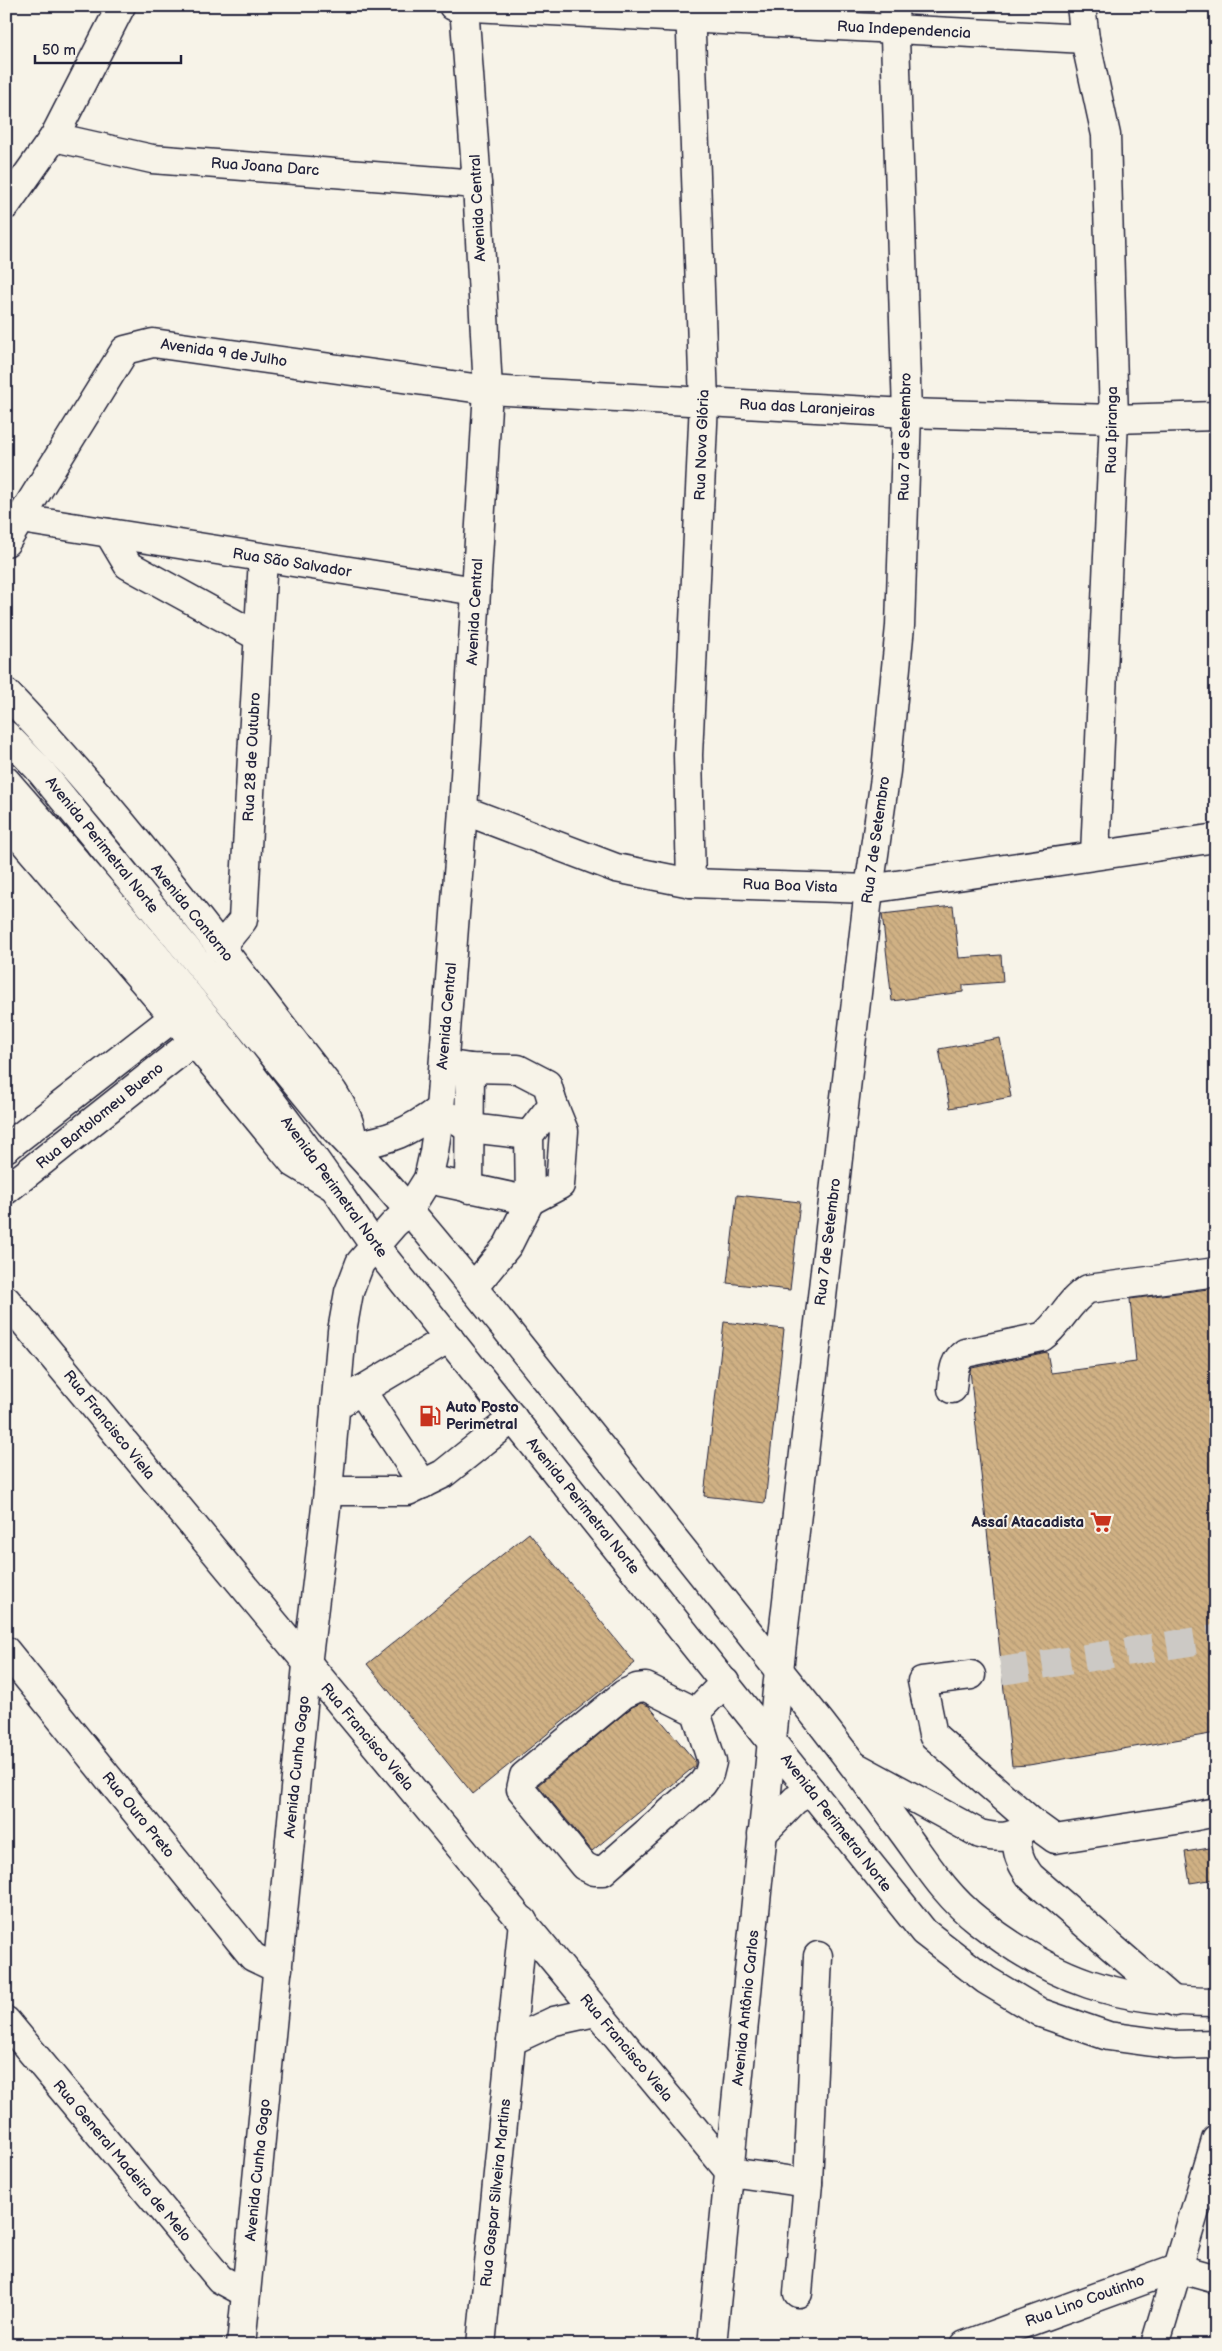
<svg xmlns="http://www.w3.org/2000/svg" width="1222" height="2351" viewBox="0 0 1222 2351" font-family="'Balsamiq Sans',sans-serif">
<style>
.building{fill:url(#building-back-hatch);stroke:#22223b}
.lines{fill:none;stroke-linecap:round;stroke-linejoin:round}
.minor-tunnel{stroke:#ccc9c5;stroke-width:28;stroke-dasharray:28 14;stroke-linecap:butt}
.minor-casing{stroke:#22223b;stroke-width:31}
.highway-casing{stroke:#22223b;stroke-width:31}
.minor{stroke:#f7f3e8;stroke-width:28}
.highway{stroke:#f7f3e8;stroke-width:28}
.labels{text-anchor:middle;dominant-baseline:central;stroke-width:4;stroke-linejoin:round;paint-order:stroke}
.street-label{font-size:15px;fill:#22223b;stroke:#f7f3e8}
.poi-label{font-size:15px;font-weight:bold;fill:#22223b;stroke:#f7f3e8;text-anchor:start}
</style>
<defs>
<pattern id="building-back-hatch" width="6" height="6" patternUnits="userSpaceOnUse" patternTransform="scale(1.25)"><rect width="6" height="6" fill="#d0b184"/><path d="M-1 5l2 2M0 0l6 6M5-1l2 2" fill="none" stroke="#b29873"/></pattern>
</defs>
<rect width="100%" height="100%" fill="#f7f3e8"/>
<filter id="ink" filterUnits="userSpaceOnUse"><feTurbulence type="fractalNoise" baseFrequency=".02" numOctaves="2"/><feDisplacementMap in="SourceGraphic" scale="10" xChannelSelector="R" yChannelSelector="G"/><feConvolveMatrix kernelMatrix="1 2 1 2 8 2 1 2 1" color-interpolation-filters="sRGB"/></filter>
<g filter="url(#ink)">
<g class="building">
<polygon points="953,906 959,958 1001,955 1003,982 963,985 963,992 892,1001 882,914"/>
<polygon points="1000,1038 1011,1097 950,1108 939,1049"/>
<polygon points="737,1195 800,1202 790,1290 727,1283"/>
<polygon points="1216,1288 1216,1733 1029,1765 1012,1766 970,1370 972,1368 1047,1352 1051,1373 1136,1362 1130,1299"/>
<polygon points="724,1322 784,1329 765,1503 704,1496"/>
<polygon points="529,1533 635,1663 473,1794 367,1664"/>
<polygon points="641,1703 649,1706 695,1761 695,1766 592,1851 538,1785 632,1707"/>
<polygon points="1216,1847 1216,1879 1190,1883 1185,1852"/>
</g>
<g class="lines">
<polyline class="minor-tunnel" points="1001,1671 1216,1638"/>
<g class="minor-casing">
<g id="minor">
<polyline points="453,6 1085,39"/>
<polyline points="690,6 704,402 688,755 691,883"/>
<polyline points="1081,6 1085,39 1106,135 1114,419 1095,855"/>
<polyline points="54,137 152,159 477,184"/>
<polyline points="6,205 54,137 121,6"/>
<polyline points="21,519 476,591"/>
<polyline points="109,533 128,565 259,637"/>
<polyline points="6,542 125,350 153,343 488,390 907,413 1114,419 1216,416"/>
<path d="M6,693C125,816 227,957 333,1092C344,1110 353,1124 352,1146"/>
<polyline points="463,810 616,868 691,883 869,889 1216,838"/>
<polyline points="6,821 174,1017 294,1163 332,1186"/>
<polyline points="220,948 243,920 263,558"/>
<polyline points="444,1064 470,1068 518,1069 547,1084 553,1104 529,1135 530,1201 508,1245 473,1288"/>
<polyline points="454,1118 470,1128 529,1135"/>
<polyline points="6,1148 174,1017"/>
<polyline points="428,1179 530,1201 560,1185 564,1131 553,1104"/>
<polyline points="469,1189 470,1068"/>
<polyline points="6,1190 194,1041"/>
<polyline points="6,1300 730,2172"/>
<path d="M952,1389C954,1374 952,1362 965,1353L1042,1337C1060,1324 1068,1301 1088,1289L1216,1272"/>
<polyline points="361,1390 423,1484"/>
<polyline points="335,1406 449,1338"/>
<polyline points="328,1491 408,1491 443,1474 513,1418"/>
<polyline points="6,1651 253,1957 278,1969"/>
<polygon points="646,1687 696,1712 712,1762 709,1774 702,1784 603,1871 594,1871 584,1866 521,1789 524,1776 624,1694 637,1688"/>
<polyline points="696,1712 725,1682"/>
<path d="M855,1766L980,1834C1004,1840 1014,1837 1033,1823L933,1735L922,1681L971,1675"/>
<polyline points="1033,1823 1055,1839 1176,1820 1216,1812"/>
<path d="M1017,1835C1016,1852 1020,1862 1030,1876L1175,2002"/>
<polyline points="6,2021 220,2279 246,2293"/>
<polyline points="511,2041 554,2021 595,2012"/>
<polyline points="730,2172 808,2183 818,1956"/>
<polyline points="798,2293 808,2183"/>
<polyline points="241,2345 307,1665 328,1491 342,1331 349,1292 360,1263 393,1225 408,1211 428,1179 434,1152 440,1109 463,810 488,390 477,184 464,6"/>
<polyline points="481,2345 523,1921"/>
<polyline points="712,2345 779,1670 869,889 886,771 900,626 907,413 894,6"/>
<polyline points="965,2345 1177,2268 1216,2279"/>
<polyline points="1155,2345 1216,2140"/>
</g>
</g>
<g class="highway-casing">
<g id="highway">
<path d="M6,735L38,768L330,1124C408,1203 477,1293 547,1380C638,1495 730,1609 821,1723C849,1759 876,1795 903,1832C926,1863 946,1896 977,1920C1054,1981 1119,2002 1216,2002"/>
<path d="M6,781C110,900 214,1021 307,1149C330,1180 351,1213 374,1245L924,1932L986,1980L1041,2013L1108,2036L1174,2045L1216,2044"/>
<path d="M352,1146C392,1139 407,1133 440,1109"/>
<polyline points="762,1834 795,1800 811,1791"/>
</g>
</g>
<use href="#minor" class="minor"/>
<use href="#highway" class="highway"/>
</g>
</g>
<defs>
<g id="fuel-bare" transform="scale(1.725)"><path d="M-5.5-6h7V0h2V4h1.3V-2.5L3-4.5l.8-.8L6-3V5H2.5V1h-1V6h-7ZM-4.2-4.7v3.2H.2V-4.7Z" fill="#c8321e" stroke="#f7f3e8" stroke-width="2.5" paint-order="stroke"/></g>
<g id="supermarket-bare" transform="scale(1.725)"><path d="M-6-5.5h2.5l.6 2H6L4.5 2H-2.5L-4.4-4H-6ZM-1.5 3.2a1.3 1.3 0 1 0 .1 0ZM3 3.2a1.3 1.3 0 1 0 .1 0Z" fill="#c8321e" stroke="#f7f3e8" stroke-width="2.5" paint-order="stroke"/></g>
</defs>
<g fill-rule="evenodd">
<use href="#fuel-bare" x="430" y="1416"/>
<use href="#supermarket-bare" x="1101" y="1522"/>
</g>
<g class="labels">
<g class="street-label">
<text transform="translate(904 30) rotate(3)">Rua Independencia</text>
<text transform="translate(265 167) rotate(4)">Rua Joana Darc</text>
<text transform="translate(478 208) rotate(-93)">Avenida Central</text>
<text transform="translate(224 353) rotate(8)">Avenida 9 de Julho</text>
<text transform="translate(807 408) rotate(3)">Rua das Laranjeiras</text>
<text transform="translate(1112 430) rotate(-89)">Rua Ipiranga</text>
<text transform="translate(905 437) rotate(-89)">Rua 7 de Setembro</text>
<text transform="translate(702 445) rotate(-88)">Rua Nova Glória</text>
<text transform="translate(292 563) rotate(9)">Rua São Salvador</text>
<text transform="translate(475 612) rotate(-87)">Avenida Central</text>
<text transform="translate(252 757) rotate(-87)">Rua 28 de Outubro</text>
<text transform="translate(876 840) rotate(-82)">Rua 7 de Setembro</text>
<text transform="translate(102 845) rotate(51)">Avenida Perimetral Norte</text>
<text transform="translate(790 886) rotate(2)">Rua Boa Vista</text>
<text transform="translate(192 913) rotate(51)">Avenida Contorno</text>
<text transform="translate(447 1016) rotate(-85)">Avenida Central</text>
<text transform="translate(100 1116) rotate(-39)">Rua Bartolomeu Bueno</text>
<text transform="translate(334 1187) rotate(54)">Avenida Perimetral Norte</text>
<text transform="translate(828 1242) rotate(-83)">Rua 7 de Setembro</text>
<text transform="translate(109 1425) rotate(51)">Rua Francisco Viela</text>
<text transform="translate(583 1506) rotate(51)">Avenida Perimetral Norte</text>
<text transform="translate(367 1737) rotate(50)">Rua Francisco Viela</text>
<text transform="translate(297 1767) rotate(-84)">Avenida Cunha Gago</text>
<text transform="translate(138 1815) rotate(51)">Rua Ouro Preto</text>
<text transform="translate(836 1823) rotate(52)">Avenida Perimetral Norte</text>
<text transform="translate(746 2008) rotate(-84)">Avenida Antônio Carlos</text>
<text transform="translate(626 2048) rotate(50)">Rua Francisco Viela</text>
<text transform="translate(122 2161) rotate(50)">Rua General Madeira de Melo</text>
<text transform="translate(258 2170) rotate(-84)">Avenida Cunha Gago</text>
<text transform="translate(496 2193) rotate(-84)">Rua Gaspar Silveira Martins</text>
<text transform="translate(1085 2301) rotate(-20)">Rua Lino Coutinho</text>
</g>
<g class="poi-label">
<text x="446" y="1407">Auto Posto<tspan x="446" dy="17">Perimetral</tspan></text>
<text x="1084" y="1522" text-anchor="end">Assaí Atacadista</text>
</g>
</g>
<rect width="1222" height="2351" fill="none" stroke="#f7f3e8" stroke-width="25"/>
<rect x="12" y="12" width="1197" height="2326" fill="none" stroke="#22223b" stroke-width="2" filter="url(#ink)"/>
<path d="M35 55v8h146v-8" fill="none" stroke="#22223b" stroke-width="2.5"/>
<text x="42" y="55" font-size="15" fill="#22223b" stroke="#f7f3e8" stroke-width="4" paint-order="stroke">50 m</text>
</svg>
